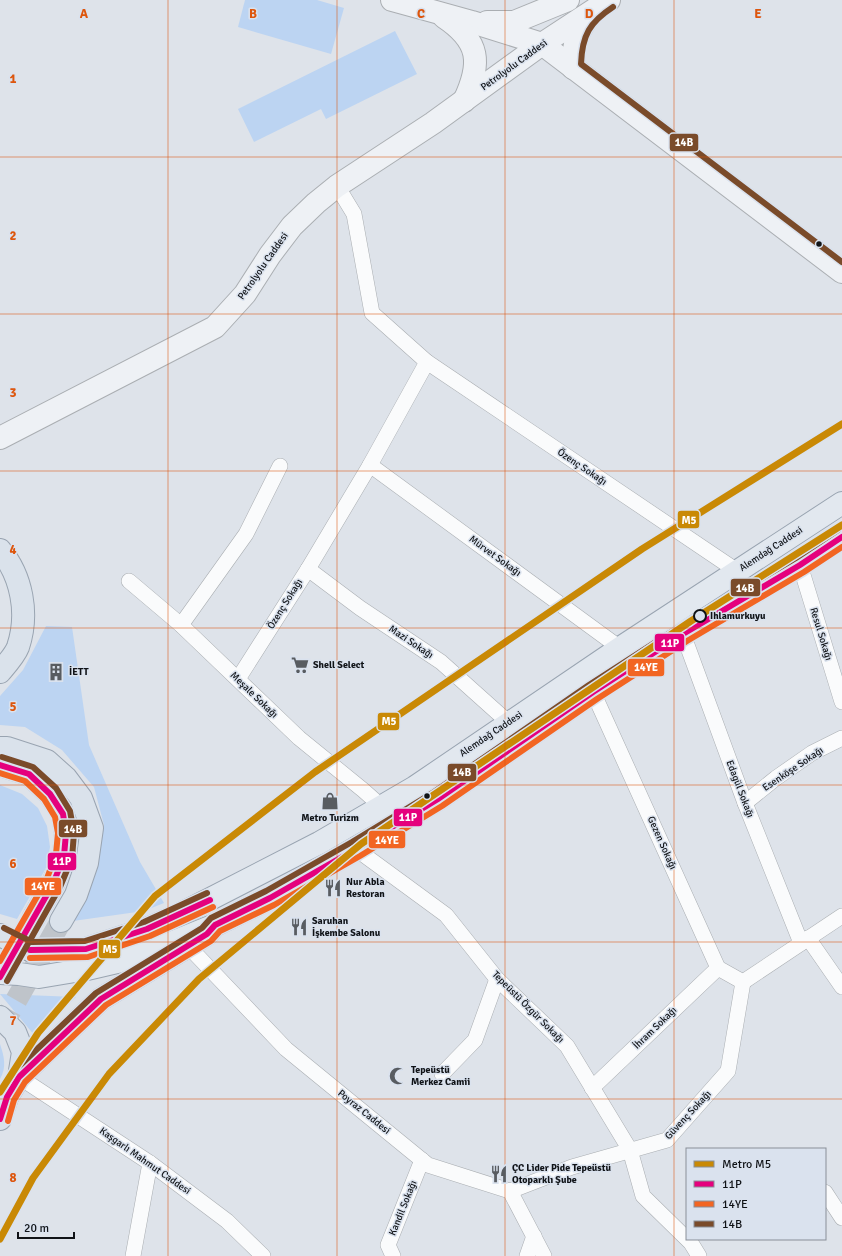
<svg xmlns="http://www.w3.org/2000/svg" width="842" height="1256" viewBox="0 0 842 1256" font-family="Signika,sans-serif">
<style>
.green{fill:#bcd4f2}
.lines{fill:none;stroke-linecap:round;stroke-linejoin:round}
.trunk-tunnel{stroke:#bfc4ca;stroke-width:22;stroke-dasharray:22 11;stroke-linecap:butt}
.minor-casing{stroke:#aaaeb2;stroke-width:16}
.secondary-casing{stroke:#aaaeb2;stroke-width:24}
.primary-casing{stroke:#99a4b1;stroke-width:24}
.trunk-casing{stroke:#99a4b1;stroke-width:24}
.minor{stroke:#fafbfc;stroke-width:15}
.secondary{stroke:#eef1f5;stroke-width:22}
.primary{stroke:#e2e8ef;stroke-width:22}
.trunk{stroke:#dae2eb;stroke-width:22}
.bus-1-casing{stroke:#dae2ee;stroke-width:9}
.bus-2-casing{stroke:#dae2ee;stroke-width:9}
.bus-3-casing{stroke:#dae2ee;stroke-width:9}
.bus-1{stroke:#e5007d;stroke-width:6}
.bus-2{stroke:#f26522;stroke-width:6}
.bus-3{stroke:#7a4b2a;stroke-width:6}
.metro-1-casing{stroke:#dae2ee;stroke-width:10}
.metro-1{stroke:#c98905;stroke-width:7}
.grid{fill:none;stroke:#dd560d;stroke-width:1;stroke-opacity:0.55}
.bus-dot{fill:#101317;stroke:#dae2ee;stroke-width:1.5}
.stop-dot{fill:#dae2ee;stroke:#101317;stroke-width:2}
.labels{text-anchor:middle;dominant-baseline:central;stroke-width:3;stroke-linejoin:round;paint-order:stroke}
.street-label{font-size:10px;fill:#101317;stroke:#dae2ee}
.stop-label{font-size:10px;font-weight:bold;fill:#101317;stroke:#dae2ee;text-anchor:start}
.poi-label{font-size:10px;font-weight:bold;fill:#101317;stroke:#dae2ee;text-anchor:start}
.grid-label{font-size:13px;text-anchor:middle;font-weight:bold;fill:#dd560d;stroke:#dae2ee;stroke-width:3;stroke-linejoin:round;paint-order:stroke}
.line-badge{stroke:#dae2ee;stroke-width:1.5}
.badge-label{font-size:11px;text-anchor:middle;font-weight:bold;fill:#fff}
</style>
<rect width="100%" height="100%" fill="#dee3ea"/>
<g class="green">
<polygon points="245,0 317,0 344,8 331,54 238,27"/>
<polygon points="395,31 417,74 326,119 321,109 254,142 238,109"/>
<polygon points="46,626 72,627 89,745 140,862 164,903 144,911 73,921 96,869 104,825 94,787 62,750 25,727 0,725 0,696 23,670"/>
<polygon points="0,785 22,794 38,808 47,826 50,847 46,868 17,919 0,914"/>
<polygon points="0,994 76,997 35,1036"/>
<path d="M0,1044C4,1056 7,1067 0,1079Z"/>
</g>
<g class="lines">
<g class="trunk-tunnel">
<polyline points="0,977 33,919"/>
<polyline points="0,1029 61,921"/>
</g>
<g class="minor-casing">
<g id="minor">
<polyline points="337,186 354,214 372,313 427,362"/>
<polyline points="370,465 620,648"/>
<polyline points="800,565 842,702"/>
<polyline points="308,569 360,608 441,662 508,722"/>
<polyline points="129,581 181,625 299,738 363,790 381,806"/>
<polyline points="181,625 246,534 280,466"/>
<polyline points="683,634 745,803 801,943"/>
<polyline points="238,679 308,569 370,465 427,362 737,571"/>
<polyline points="593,692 718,968 743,982"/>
<polyline points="745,803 776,778 812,753 842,738"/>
<polyline points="356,849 446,915 497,979 567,1046 630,1150 643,1196 691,1243 699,1256"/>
<polyline points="808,938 842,987"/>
<polyline points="188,946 286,1049 428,1165 510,1191 544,1256"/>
<polyline points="743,982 842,916"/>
<polyline points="442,1074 475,1040 497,979"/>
<polyline points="19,1077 150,1163 227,1221 263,1256"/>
<polyline points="592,1088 718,968"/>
<polyline points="510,1191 572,1167 667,1140 728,1071 743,982"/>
<polyline points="825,1192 842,1218"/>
<polyline points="133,1256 150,1163"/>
<polyline points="393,1256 388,1245 422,1160"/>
<polyline points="527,1256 534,1236"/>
</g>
</g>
<g class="secondary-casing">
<g id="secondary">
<polyline points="392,0 472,22 542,44 842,272"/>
<path d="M444,17C480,41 482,63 464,101"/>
<polyline points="487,22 514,22 568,0"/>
<path d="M573,68C573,43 576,34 590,14"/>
<polyline points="0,438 215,327 245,294 270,255 292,226 316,203 337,186 433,123 542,44 609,0"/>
</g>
</g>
<g class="primary-casing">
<g id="primary">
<polyline points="30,950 86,949 147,929 179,915 319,843 415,787 620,648 842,503"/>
<polyline points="0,973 19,974 39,977 87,969 117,962 151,951 215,925 270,898 356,849 438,799 593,692 683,634 800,565 842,537"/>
</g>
</g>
<g class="trunk-casing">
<g id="trunk">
<path d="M0,550C22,576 29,614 18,647C15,655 6,665 0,672"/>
<polyline points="0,748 7,748 47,761 66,778 81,798 92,828 87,863 76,895 61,921"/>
<polyline points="0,765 29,774 50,794 63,814 66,833 64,856 53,884 33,919"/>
<polyline points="0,935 30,950"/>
<polyline points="0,1017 15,1032 23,1052 19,1077"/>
<polyline points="0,1119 7,1097 19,1077 101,999 188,946 207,934 215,925"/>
</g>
</g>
<use href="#minor" class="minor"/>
<use href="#secondary" class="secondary"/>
<use href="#primary" class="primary"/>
<use href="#trunk" class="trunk"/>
<g class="bus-1-casing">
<g id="bus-1">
<polyline points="0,765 29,774 50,794 63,814 66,833 64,856 53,884 0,977"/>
<polyline points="30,950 86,949 147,929 210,900"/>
<polyline points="0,1119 7,1097 19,1077 101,999 207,934 215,925 270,898 356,849 438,799 593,692 683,634 800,565 842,537"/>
</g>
</g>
<g class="bus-2-casing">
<g id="bus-2">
<polyline points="0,773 25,781 44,799 55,817 58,833 56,854 46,881 0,961"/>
<polyline points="30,958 88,957 150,936 213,907"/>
<polyline points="8,1121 14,1100 25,1082 106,1005 211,941 220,931 274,905 360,856 442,806 597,699 687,641 804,572 842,547"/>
</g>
</g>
<g class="bus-3-casing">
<g id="bus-3">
<path d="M613,7C590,22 582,35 581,64L842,262"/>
<polyline points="2,757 33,767 56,788 70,811 74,833 72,858 60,887 7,981"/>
<polyline points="4,928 32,942 85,941 144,922 207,893"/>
<polyline points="0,1093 13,1072 96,993 202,928 211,918 266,891 352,842 434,792 589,685 679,627 796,558 838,530"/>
</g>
</g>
<use href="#bus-1" class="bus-1"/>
<use href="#bus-2" class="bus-2"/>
<use href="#bus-3" class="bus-3"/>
<g class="metro-1-casing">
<g id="metro-1">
<polyline points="0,1092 38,1033 155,896 315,772 642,549 842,424"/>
<polyline points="0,1239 33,1178 109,1074 199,979 361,844 691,621 842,525"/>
</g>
</g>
<use href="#metro-1" class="metro-1"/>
</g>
<path class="grid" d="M168,0V1256M337,0V1256M505,0V1256M674,0V1256M0,157H842M0,314H842M0,471H842M0,628H842M0,785H842M0,942H842M0,1099H842"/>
<defs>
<g id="supermarket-bare" transform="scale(1.38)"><path d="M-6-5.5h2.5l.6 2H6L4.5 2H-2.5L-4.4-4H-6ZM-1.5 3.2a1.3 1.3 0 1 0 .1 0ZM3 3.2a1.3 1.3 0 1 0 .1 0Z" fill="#585c61" stroke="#dae2ee" stroke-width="2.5" paint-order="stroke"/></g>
<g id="building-bare" transform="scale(1.38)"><path d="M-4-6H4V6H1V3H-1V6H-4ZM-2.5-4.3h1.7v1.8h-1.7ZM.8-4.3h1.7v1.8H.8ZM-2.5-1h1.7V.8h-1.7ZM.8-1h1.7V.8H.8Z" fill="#585c61" stroke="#dae2ee" stroke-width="2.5" paint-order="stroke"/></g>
<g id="shop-bare" transform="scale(1.38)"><path d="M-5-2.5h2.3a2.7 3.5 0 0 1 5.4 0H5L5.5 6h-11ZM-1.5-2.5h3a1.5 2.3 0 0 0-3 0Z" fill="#585c61" stroke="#dae2ee" stroke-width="2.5" paint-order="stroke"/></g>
<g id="restaurant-bare" transform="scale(1.38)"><path d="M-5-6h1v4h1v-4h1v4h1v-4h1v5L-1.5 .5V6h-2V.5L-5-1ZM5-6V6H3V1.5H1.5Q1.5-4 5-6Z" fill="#585c61" stroke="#dae2ee" stroke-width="2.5" paint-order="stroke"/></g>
<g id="mosque-bare" transform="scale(1.38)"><path d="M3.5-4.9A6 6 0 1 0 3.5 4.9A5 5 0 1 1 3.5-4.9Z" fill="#585c61" stroke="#dae2ee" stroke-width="2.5" paint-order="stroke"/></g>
</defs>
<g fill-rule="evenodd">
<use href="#supermarket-bare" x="300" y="665"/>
<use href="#building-bare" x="56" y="672"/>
<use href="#shop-bare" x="330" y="801"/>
<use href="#restaurant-bare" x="333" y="888"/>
<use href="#restaurant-bare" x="299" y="927"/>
<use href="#mosque-bare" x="398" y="1076"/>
<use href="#restaurant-bare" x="499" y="1174"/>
</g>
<g class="bus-dot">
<circle cx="819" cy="244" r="3.5"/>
<circle cx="427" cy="796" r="3.5"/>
</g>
<circle class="stop-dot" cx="700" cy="616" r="6"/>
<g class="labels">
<g class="street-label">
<text transform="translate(514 65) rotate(-36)">Petrolyolu Caddesi</text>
<text transform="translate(263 266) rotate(-55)">Petrolyolu Caddesi</text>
<text transform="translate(582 467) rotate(34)">Özenç Sokağı</text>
<text transform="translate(771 549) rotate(-33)">Alemdağ Caddesi</text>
<text transform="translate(495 556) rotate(36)">Mürvet Sokağı</text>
<text transform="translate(285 604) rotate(-58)">Özenç Sokağı</text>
<text transform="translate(821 634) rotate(73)">Resul Sokağı</text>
<text transform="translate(411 642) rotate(34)">Mazi Sokağı</text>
<text transform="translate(254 695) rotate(44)">Meşale Sokağı</text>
<text transform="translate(491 734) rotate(-34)">Alemdağ Caddesi</text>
<text transform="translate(793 769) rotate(-34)">Esenköşe Sokağı</text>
<text transform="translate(740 789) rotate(69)">Edagül Sokağı</text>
<text transform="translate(662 843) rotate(66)">Gezen Sokağı</text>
<text transform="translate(528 1007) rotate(45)">Tepeüstü Özgür Sokağı</text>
<text transform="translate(655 1028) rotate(-44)">İhram Sokağı</text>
<text transform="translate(364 1112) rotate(39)">Poyraz Caddesi</text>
<text transform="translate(688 1115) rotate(-47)">Güvenç Sokağı</text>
<text transform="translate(145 1161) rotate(35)">Kaşgarlı Mahmut Caddesi</text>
<text transform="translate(403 1208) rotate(-68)">Kandil Sokağı</text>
</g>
<g class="stop-label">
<text x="710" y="616">Ihlamurkuyu</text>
</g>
<g class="poi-label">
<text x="313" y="665">Shell Select</text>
<text x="69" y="672">İETT</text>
<text x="330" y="818" text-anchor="middle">Metro Turizm</text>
<text x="346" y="882">Nur Abla<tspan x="346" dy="12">Restoran</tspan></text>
<text x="312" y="921">Saruhan<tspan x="312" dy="12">İşkembe Salonu</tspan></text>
<text x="411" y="1070">Tepeüstü<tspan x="411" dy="12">Merkez Camii</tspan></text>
<text x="512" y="1168">ÇC Lider Pide Tepeüstü<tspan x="512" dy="12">Otoparklı Şube</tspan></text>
</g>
</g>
<g class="grid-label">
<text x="84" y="18">A</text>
<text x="253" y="18">B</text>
<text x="421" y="18">C</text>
<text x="589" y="18">D</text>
<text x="758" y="18">E</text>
<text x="13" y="83">1</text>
<text x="13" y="240">2</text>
<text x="13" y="397">3</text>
<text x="13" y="554">4</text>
<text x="13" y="711">5</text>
<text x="13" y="868">6</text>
<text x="13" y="1025">7</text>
<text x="13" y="1182">8</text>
</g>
<g class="line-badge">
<rect x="669" y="133" width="30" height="19" rx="4" fill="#7a4b2a"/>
<rect x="677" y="510" width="23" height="19" rx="4" fill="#c98905"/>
<rect x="730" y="578" width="31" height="19" rx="4" fill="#7a4b2a"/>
<rect x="654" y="633" width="31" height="19" rx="4" fill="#e5007d"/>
<rect x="627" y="658" width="38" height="19" rx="4" fill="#f26522"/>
<rect x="377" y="712" width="23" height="19" rx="4" fill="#c98905"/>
<rect x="447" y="763" width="30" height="19" rx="4" fill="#7a4b2a"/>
<rect x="393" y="808" width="30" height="19" rx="4" fill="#e5007d"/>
<rect x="58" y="819" width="30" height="19" rx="4" fill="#7a4b2a"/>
<rect x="368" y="830" width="38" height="19" rx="4" fill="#f26522"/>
<rect x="47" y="852" width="30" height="19" rx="4" fill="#e5007d"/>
<rect x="24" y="877" width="38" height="19" rx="4" fill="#f26522"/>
<rect x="98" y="939" width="23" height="20" rx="4" fill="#c98905"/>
</g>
<g class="badge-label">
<text x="684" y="146">14B</text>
<text x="689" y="524">M5</text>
<text x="745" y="592">14B</text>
<text x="670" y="647">11P</text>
<text x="646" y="671">14YE</text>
<text x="389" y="725">M5</text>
<text x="462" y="776">14B</text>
<text x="408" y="821">11P</text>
<text x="73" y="833">14B</text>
<text x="387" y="844">14YE</text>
<text x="62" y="865">11P</text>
<text x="43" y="890">14YE</text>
<text x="110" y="953">M5</text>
</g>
<rect x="686" y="1148" width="140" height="92" fill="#dae2ee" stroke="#898f98"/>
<rect x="694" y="1161" width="20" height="6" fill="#c98905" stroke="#898f98"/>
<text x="722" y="1168" font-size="12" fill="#101317">Metro M5</text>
<rect x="694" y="1181" width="20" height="6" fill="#e5007d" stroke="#898f98"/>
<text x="722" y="1188" font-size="12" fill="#101317">11P</text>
<rect x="694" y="1201" width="20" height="6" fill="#f26522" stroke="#898f98"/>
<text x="722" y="1208" font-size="12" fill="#101317">14YE</text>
<rect x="694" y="1221" width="20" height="6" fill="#7a4b2a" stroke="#898f98"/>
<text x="722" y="1228" font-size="12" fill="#101317">14B</text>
<path d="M18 1232v6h56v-6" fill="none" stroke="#101317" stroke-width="2"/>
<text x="24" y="1232" font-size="12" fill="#101317" stroke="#dae2ee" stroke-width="3" paint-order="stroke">20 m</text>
</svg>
